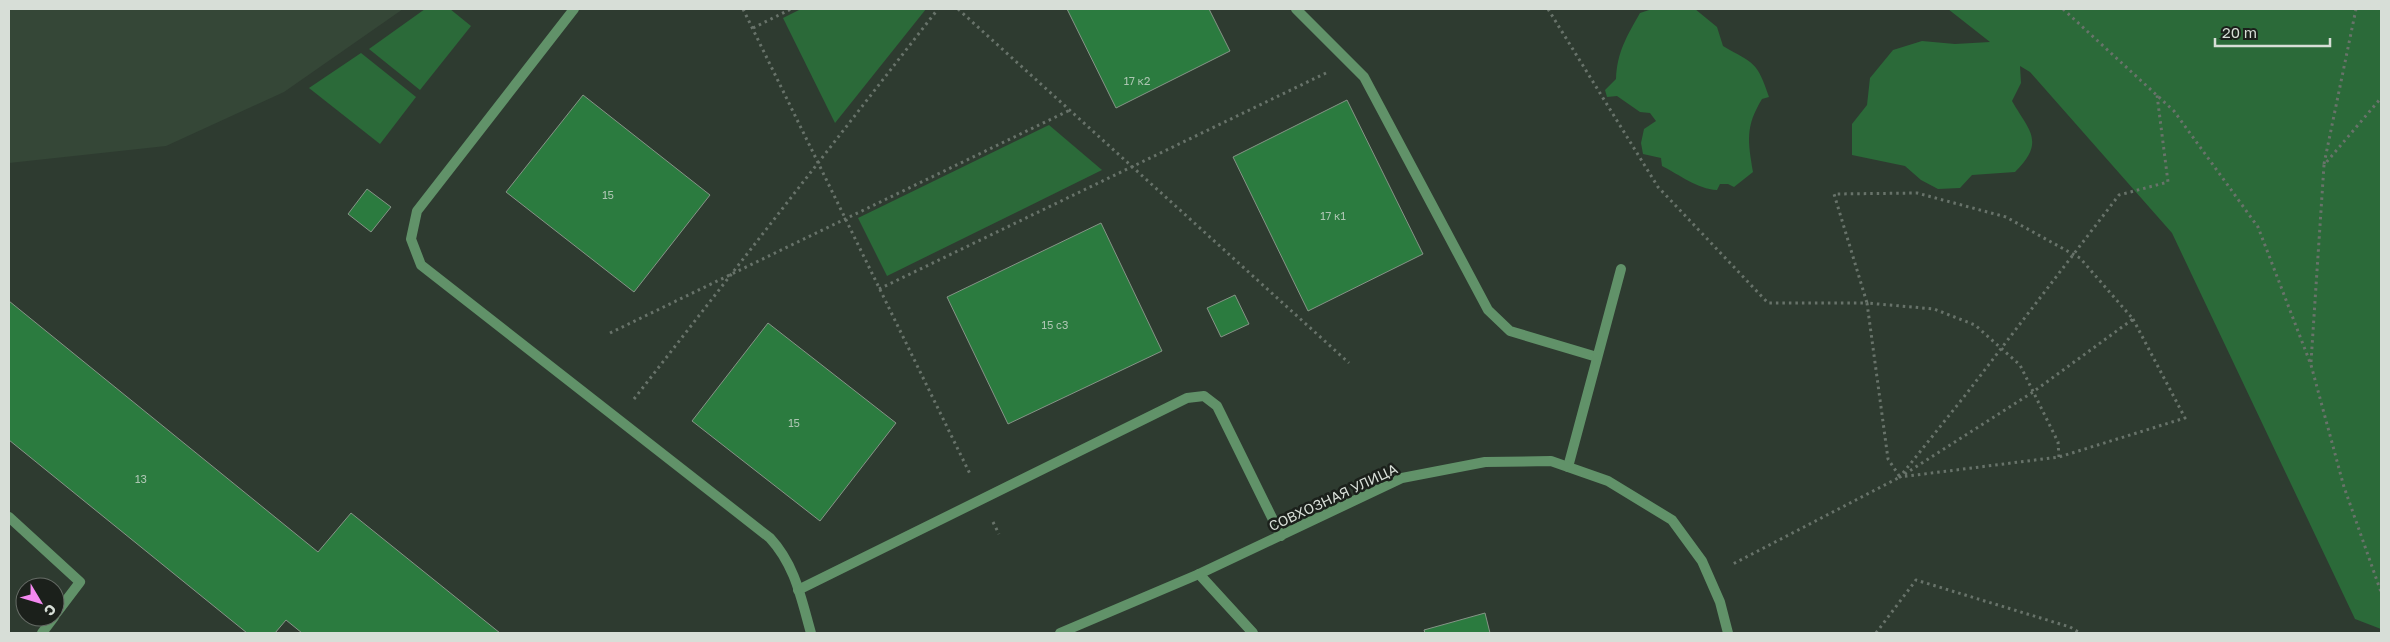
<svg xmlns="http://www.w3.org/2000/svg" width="2390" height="642" viewBox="0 0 2390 642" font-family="'Golos Text',sans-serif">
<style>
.built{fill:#354737}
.green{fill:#2b6a39}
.building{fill:#2b7b3f;stroke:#869487}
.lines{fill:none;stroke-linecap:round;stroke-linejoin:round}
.path{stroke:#68736a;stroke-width:3;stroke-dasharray:2.5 4;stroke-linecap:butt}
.service{stroke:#619269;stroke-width:10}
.tertiary{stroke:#619269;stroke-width:10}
.labels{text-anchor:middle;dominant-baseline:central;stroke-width:5;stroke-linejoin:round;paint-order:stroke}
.number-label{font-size:11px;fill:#acc5b1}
.street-label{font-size:14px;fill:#d7ded7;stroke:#1b201b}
</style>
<rect width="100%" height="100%" fill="#2e3b30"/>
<polygon class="built" points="9,9 403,9 284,92 166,146 9,163"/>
<g class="green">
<polygon points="425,9 450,9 471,26 420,90 369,49"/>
<polygon points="801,9 926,9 835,123 783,18"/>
<path d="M1652,9H1695L1717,27L1723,46C1754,64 1757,61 1769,97L1762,99C1745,127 1748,141 1753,172L1734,187L1728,184H1720L1717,190C1697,189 1680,175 1662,166L1661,158L1643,154L1641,143L1644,129L1656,121L1650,113L1640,112L1617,96L1607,97L1605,90L1616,79C1617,52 1627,36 1640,13Z"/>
<path d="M1948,9H2381V629L2355,619L2172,233L2030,72L2020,66L2021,83L2012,101C2029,131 2046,141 2015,172L1972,175L1960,188L1938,189L1921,180L1905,166L1852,155V124L1867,105L1870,78L1893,50L1922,41L1955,44L1990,42Z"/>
<polygon points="361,53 416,97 380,144 309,88"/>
<polygon points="1049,125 1102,170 887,276 858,218"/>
</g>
<g class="building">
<polygon points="1067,9 1209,9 1230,51 1116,108"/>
<polygon points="583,95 710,195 634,292 506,192"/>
<polygon points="1347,100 1423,254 1308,311 1233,157"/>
<polygon points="367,189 391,207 371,232 348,214"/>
<polygon points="1101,223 1162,351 1008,424 947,297"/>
<polygon points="1235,295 1249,324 1221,337 1207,308"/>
<polygon points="9,301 318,552 351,513 500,633 302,633 286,620 275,633 247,633 9,440"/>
<polygon points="768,323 896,423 820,521 692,421"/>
<polygon points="1485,613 1490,633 1425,633 1424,630"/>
</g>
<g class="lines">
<g class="path">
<polyline points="743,9 971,476"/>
<polyline points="958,9 1349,363"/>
<polyline points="1548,9 1658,187 1768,303 1867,303 1888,459 1900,477 1731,565"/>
<polyline points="2063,9 2174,111 2258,227 2311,365 2344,487 2381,592"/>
<polyline points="753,28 791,9"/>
<polyline points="2324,164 2356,9"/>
<polyline points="879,289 1326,73"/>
<polygon points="2133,319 2185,418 2059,457 1900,477 2033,392"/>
<polyline points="610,333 1070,110"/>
<polyline points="2311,362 2324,165 2381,98"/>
<polyline points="634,399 938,9"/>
<polyline points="2059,457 2058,442 2020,365 1975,325 1934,309 1867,303 1834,194 1917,193 2006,217 2080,258 2133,319"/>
<polyline points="1903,473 1967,393 2119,195 2168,182 2157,95"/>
<polyline points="993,522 999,534"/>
<polyline points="1876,633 1916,580 2070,627 2080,633"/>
</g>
<g class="service">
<path d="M574,9L417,211L411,239L421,265L770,538C795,565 801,598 811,633"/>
<polyline points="1296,9 1364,77 1488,310 1510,331 1597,357"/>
<polyline points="1568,467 1621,269"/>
<polyline points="9,517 80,582 55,615"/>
<polyline points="798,590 1187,398 1204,396 1217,406 1281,536"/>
<polyline points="42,633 54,617"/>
</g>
<g class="tertiary">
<polyline points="1199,574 1253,633"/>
<polyline points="1060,633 1199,574 1402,478 1485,462 1551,461 1608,481 1672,520 1702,561 1720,602 1728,633"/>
</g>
</g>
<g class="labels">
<g class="number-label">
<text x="1137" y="80">17 к2</text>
<text x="608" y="194">15</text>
<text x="1333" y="215">17 к1</text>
<text x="1055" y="324">15 с3</text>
<text x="794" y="422">15</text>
<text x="141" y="478">13</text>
</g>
<g class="street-label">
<text transform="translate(1333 497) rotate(-25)">СОВХОЗНАЯ УЛИЦА</text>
</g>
</g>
<rect width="2390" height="642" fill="none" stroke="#d7ded7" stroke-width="20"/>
<g transform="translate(40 602) rotate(128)"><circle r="24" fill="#1b201b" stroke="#666c66"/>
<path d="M0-4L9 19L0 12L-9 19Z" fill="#f489f0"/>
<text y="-8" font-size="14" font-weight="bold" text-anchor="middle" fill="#d7ded7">С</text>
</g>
<path d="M2215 38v8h115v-8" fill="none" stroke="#d7ded7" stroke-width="2.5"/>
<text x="2222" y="38" font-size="15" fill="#d7ded7" stroke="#1b201b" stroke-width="4" paint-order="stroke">20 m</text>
</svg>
